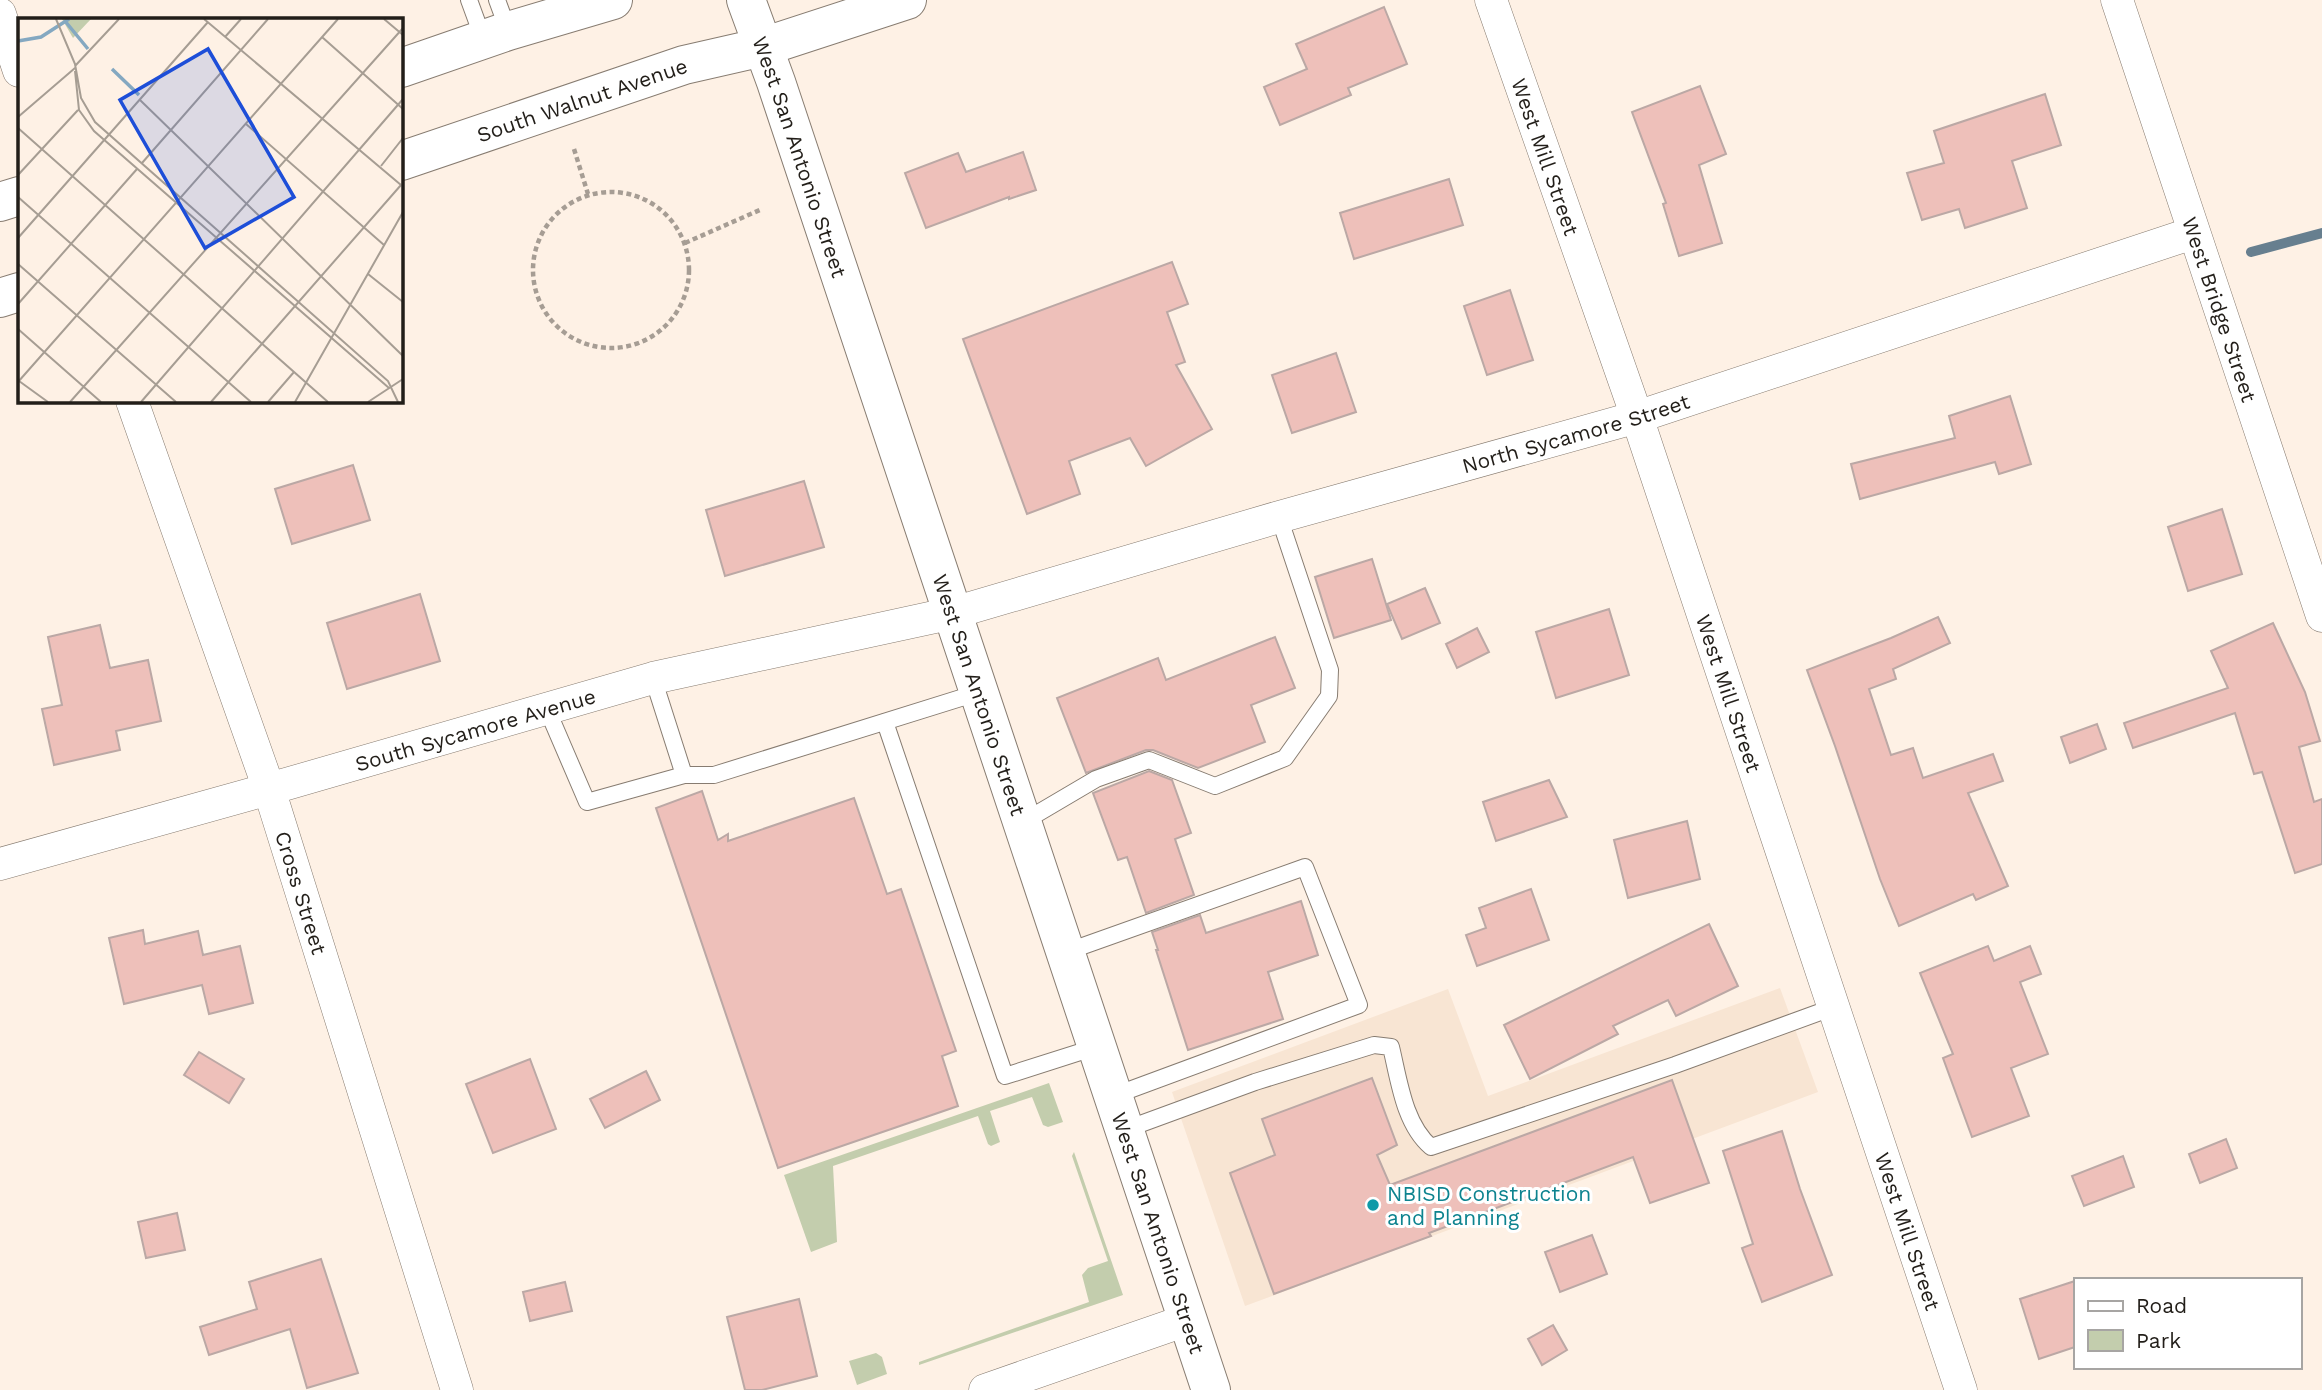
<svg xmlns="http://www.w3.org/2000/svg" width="2322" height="1390" viewBox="0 0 2322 1390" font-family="'Work Sans',sans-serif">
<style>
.built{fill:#f8e5d3}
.green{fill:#c3cdad}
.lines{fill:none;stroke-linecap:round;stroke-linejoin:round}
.stream{stroke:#677f8f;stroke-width:10}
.building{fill:#eec0ba;stroke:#bba8a5;stroke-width:2}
.lane-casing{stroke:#877c71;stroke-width:18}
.street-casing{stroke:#877c71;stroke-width:33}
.secondary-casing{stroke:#877c71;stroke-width:40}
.path{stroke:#a69d94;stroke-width:4.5;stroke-dasharray:5 3.5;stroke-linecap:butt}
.lane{stroke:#fff;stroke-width:16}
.street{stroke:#fff;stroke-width:32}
.secondary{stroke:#fff;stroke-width:38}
.culture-dot{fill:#0f9aa8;stroke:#fff;stroke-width:2.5}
.labels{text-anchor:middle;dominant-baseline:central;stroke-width:6;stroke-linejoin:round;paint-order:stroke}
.street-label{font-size:21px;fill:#221e19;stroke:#fff}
.culture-label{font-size:21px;fill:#0d838f;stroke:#fff;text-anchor:start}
.inset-river{fill:none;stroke:#84a8c1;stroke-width:3.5}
.inset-road{fill:none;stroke:#a69d93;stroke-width:2}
.view{fill:#1d4ed8;fill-opacity:0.15;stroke:#1d4ed8;stroke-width:3.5}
.inset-edge{fill:none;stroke:#221e19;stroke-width:3.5}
</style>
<rect width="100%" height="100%" fill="#fef1e5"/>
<polygon class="built" points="1780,988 1818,1092 1245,1306 1172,1092 1448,989 1488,1096"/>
<g class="green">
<polygon points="1049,1083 1063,1122 1048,1127 1043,1125 1032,1097 990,1111 1000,1142 991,1146 988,1144 978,1116 833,1166 837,1242 811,1252 784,1175"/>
<polygon points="1074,1152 1123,1295 919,1365 919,1362 1089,1302 1082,1275 1088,1268 1108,1261 1072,1156"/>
<polygon points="876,1353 882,1357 887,1374 857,1385 849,1361"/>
</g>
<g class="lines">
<polyline class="stream" points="2251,252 2322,233"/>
</g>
<g class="building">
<polygon points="1384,7 1407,64 1348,88 1351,95 1280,125 1264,87 1307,69 1296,44"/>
<polygon points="1700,86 1726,154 1699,165 1722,243 1679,256 1663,204 1666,203 1632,112"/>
<polygon points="2045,94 2061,145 2012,161 2027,208 1965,228 1959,209 1922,220 1907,173 1944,163 1934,131"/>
<polygon points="1023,152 1036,190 1009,199 1009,197 926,228 905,173 958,153 966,172"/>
<polygon points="1449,179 1463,225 1354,259 1340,213"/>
<polygon points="1172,262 1188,304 1167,312 1185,362 1176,365 1212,429 1146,466 1130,438 1069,461 1080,494 1027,514 963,339"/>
<polygon points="1510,290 1533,360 1487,375 1464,306"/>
<polygon points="1336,353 1356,412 1292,433 1272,375"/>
<polygon points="2010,396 2031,464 1999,474 1995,462 1860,499 1851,464 1955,438 1949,416"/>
<polygon points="353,465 370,520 292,544 275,489"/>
<polygon points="804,481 824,547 725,576 706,510"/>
<polygon points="2222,509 2242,574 2188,591 2168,527"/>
<polygon points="1372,559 1391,620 1334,638 1315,577"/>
<polygon points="1425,588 1440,623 1402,639 1387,604"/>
<polygon points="420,594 440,661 347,689 327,623"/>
<polygon points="1609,609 1629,675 1556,698 1536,632"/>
<polygon points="1938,617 1950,643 1893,669 1896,679 1869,689 1891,755 1913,748 1923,778 1993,754 2003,781 1968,793 2008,886 1976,900 1973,894 1899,926 1880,879 1835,746 1807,670 1891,638"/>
<polygon points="2273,623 2305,692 2320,741 2299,747 2314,802 2322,799 2322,864 2295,873 2262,772 2254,774 2235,713 2133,748 2124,723 2228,688 2211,651"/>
<polygon points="100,625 110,668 148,660 161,721 116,731 120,750 54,765 42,709 62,705 48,637"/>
<polygon points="1477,628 1489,652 1457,668 1446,644"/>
<polygon points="1275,637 1295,688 1251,705 1265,742 1198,768 1153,750 1146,750 1086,773 1057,698 1158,658 1166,680"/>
<polygon points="2097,724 2106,749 2070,763 2061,737"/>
<polygon points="1149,771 1172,780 1191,833 1175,839 1194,895 1146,913 1127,857 1118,860 1093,793"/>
<polygon points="1549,780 1567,817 1496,841 1483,802"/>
<polygon points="702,791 718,840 728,834 728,841 854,798 887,894 901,889 956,1051 942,1056 958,1106 778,1168 656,808"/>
<polygon points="1687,821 1700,879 1628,898 1614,840"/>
<polygon points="1531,889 1549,940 1477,966 1466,935 1486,928 1479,908"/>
<polygon points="1301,901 1318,955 1268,972 1283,1019 1188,1050 1156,950 1158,950 1152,932 1200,915 1206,933"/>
<polygon points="1709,924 1738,986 1676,1016 1668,1000 1613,1026 1618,1034 1530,1079 1504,1025"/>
<polygon points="143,930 145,944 198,931 203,955 240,946 253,1003 209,1014 202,985 124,1004 109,938"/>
<polygon points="1988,946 1994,961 2030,946 2041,974 2020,982 2048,1054 2011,1068 2029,1116 1972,1137 1943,1058 1953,1054 1920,973"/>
<polygon points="199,1052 244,1079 229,1103 184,1075"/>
<polygon points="530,1059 556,1129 493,1153 466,1084"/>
<polygon points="646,1071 660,1100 605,1128 590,1099"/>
<polygon points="1372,1078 1397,1145 1377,1155 1390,1185 1672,1080 1709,1183 1650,1203 1633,1157 1429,1233 1431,1236 1274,1294 1230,1173 1275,1155 1262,1119"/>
<polygon points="1782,1131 1800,1189 1832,1275 1762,1302 1742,1248 1753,1244 1723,1151"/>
<polygon points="2226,1139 2237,1168 2200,1183 2189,1154"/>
<polygon points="2123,1156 2134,1187 2084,1206 2072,1176"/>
<polygon points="177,1213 185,1250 146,1258 138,1222"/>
<polygon points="1592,1235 1607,1274 1560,1292 1545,1252"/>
<polygon points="321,1259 358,1373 307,1388 290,1329 209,1355 200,1327 257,1309 249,1282"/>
<polygon points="2075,1281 2075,1347 2039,1359 2020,1299"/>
<polygon points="565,1282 572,1311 530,1321 523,1292"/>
<polygon points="799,1299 817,1376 762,1390 745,1390 727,1317"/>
<polygon points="1553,1325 1567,1350 1542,1365 1528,1339"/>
</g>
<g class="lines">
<g class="lane-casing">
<g id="lane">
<polyline points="469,0 484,41"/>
<polyline points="497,0 508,30"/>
<polyline points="653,678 684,775"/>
<polyline points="547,709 587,802 684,775 714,775 980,692"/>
<polyline points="885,722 1005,1076 1096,1047"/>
<polyline points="1023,822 1096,779 1149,760 1215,786 1285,758 1329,696 1330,670 1279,517"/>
<polyline points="1066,952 1305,867 1359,1005 1113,1096"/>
<path d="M1124,1130L1255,1082L1374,1045L1391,1047C1399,1080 1404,1124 1431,1147L1675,1065L1834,1007"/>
</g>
</g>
<g class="street-casing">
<g id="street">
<path id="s1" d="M1491,0L1637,417L1961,1390"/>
<path id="s2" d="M2117,0L2322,616"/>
<polyline points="0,14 19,71"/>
<path id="s3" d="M132,401L269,789L457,1390"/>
<path id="s4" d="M0,864L269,789L653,678L953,613L1279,517L1637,417L2193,233"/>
<polyline points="985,1390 1187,1320"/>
</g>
</g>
<g class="secondary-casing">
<g id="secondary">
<path id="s5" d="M746,0L776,82L1211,1390"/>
<polyline points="401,68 508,31 613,0"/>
<path id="s6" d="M401,161L684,65L763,47L907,0"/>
<polyline points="0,202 19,196"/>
<polyline points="0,298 19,292"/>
</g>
</g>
<g class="path">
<polyline points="574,149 588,194"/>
<circle cx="611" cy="270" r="78"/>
<polyline points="685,243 762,209"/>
</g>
<use href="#lane" class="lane"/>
<use href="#street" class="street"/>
<use href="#secondary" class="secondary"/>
</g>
<circle class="culture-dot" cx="1373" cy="1205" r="7"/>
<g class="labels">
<g class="street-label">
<text stroke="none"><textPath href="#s6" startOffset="191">South Walnut Avenue</textPath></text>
<text stroke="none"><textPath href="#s5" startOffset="166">West San Antonio Street</textPath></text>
<text stroke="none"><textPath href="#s1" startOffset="166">West Mill Street</textPath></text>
<text stroke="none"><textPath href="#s2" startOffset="326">West Bridge Street</textPath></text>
<text stroke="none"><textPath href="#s4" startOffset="1634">North Sycamore Street</textPath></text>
<text stroke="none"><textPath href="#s5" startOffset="733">West San Antonio Street</textPath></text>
<text stroke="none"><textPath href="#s1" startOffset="733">West Mill Street</textPath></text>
<text stroke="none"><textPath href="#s4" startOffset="494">South Sycamore Avenue</textPath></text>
<text stroke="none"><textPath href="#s3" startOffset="520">Cross Street</textPath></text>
<text stroke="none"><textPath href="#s1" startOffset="1300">West Mill Street</textPath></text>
<text stroke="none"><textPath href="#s5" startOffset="1300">West San Antonio Street</textPath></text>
</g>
<g class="culture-label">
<text x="1387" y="1193">NBISD Construction<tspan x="1387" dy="24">and Planning</tspan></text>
</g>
</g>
<g transform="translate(18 18)">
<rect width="385" height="385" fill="#fef1e5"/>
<path d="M44,1H73L55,20Z" fill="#c3cdad"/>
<path class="inset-river" d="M47,3L70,31M0,23L23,19L51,1M94,51L121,77"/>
<path class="inset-road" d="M38,1L57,46L63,80L77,104L370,363L380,384M186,1L383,167M366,1L385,17M207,19L223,1M304,19L385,91M57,48L101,1M57,53L61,92L76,113L371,370M122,82L385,338M0,99L57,50M228,106L366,227M0,110L310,384M124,145L250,1M363,148L385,120M0,157L60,92M0,179L233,384M0,220L190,4M0,246L158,384M350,256L385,284M0,286L119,151M0,311L83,384M1,363L30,384M0,364L320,1M52,384L385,10M123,384L385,81M193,384L383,167M250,384L276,354M277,384L385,194M350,384L385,361"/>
<path class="view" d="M190,31L276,179L187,230L102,82Z"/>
<rect width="385" height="385" class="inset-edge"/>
</g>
<rect x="2074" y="1278" width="228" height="91" fill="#ffffff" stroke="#a7a5a3" stroke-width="2"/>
<rect x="2088" y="1301" width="35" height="10" fill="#ffffff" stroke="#a7a5a3" stroke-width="2"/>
<text x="2136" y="1313" font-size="21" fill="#221e19">Road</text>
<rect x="2088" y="1330" width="35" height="21" fill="#c3cdad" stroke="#a7a5a3" stroke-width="2"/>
<text x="2136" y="1348" font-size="21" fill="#221e19">Park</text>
</svg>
